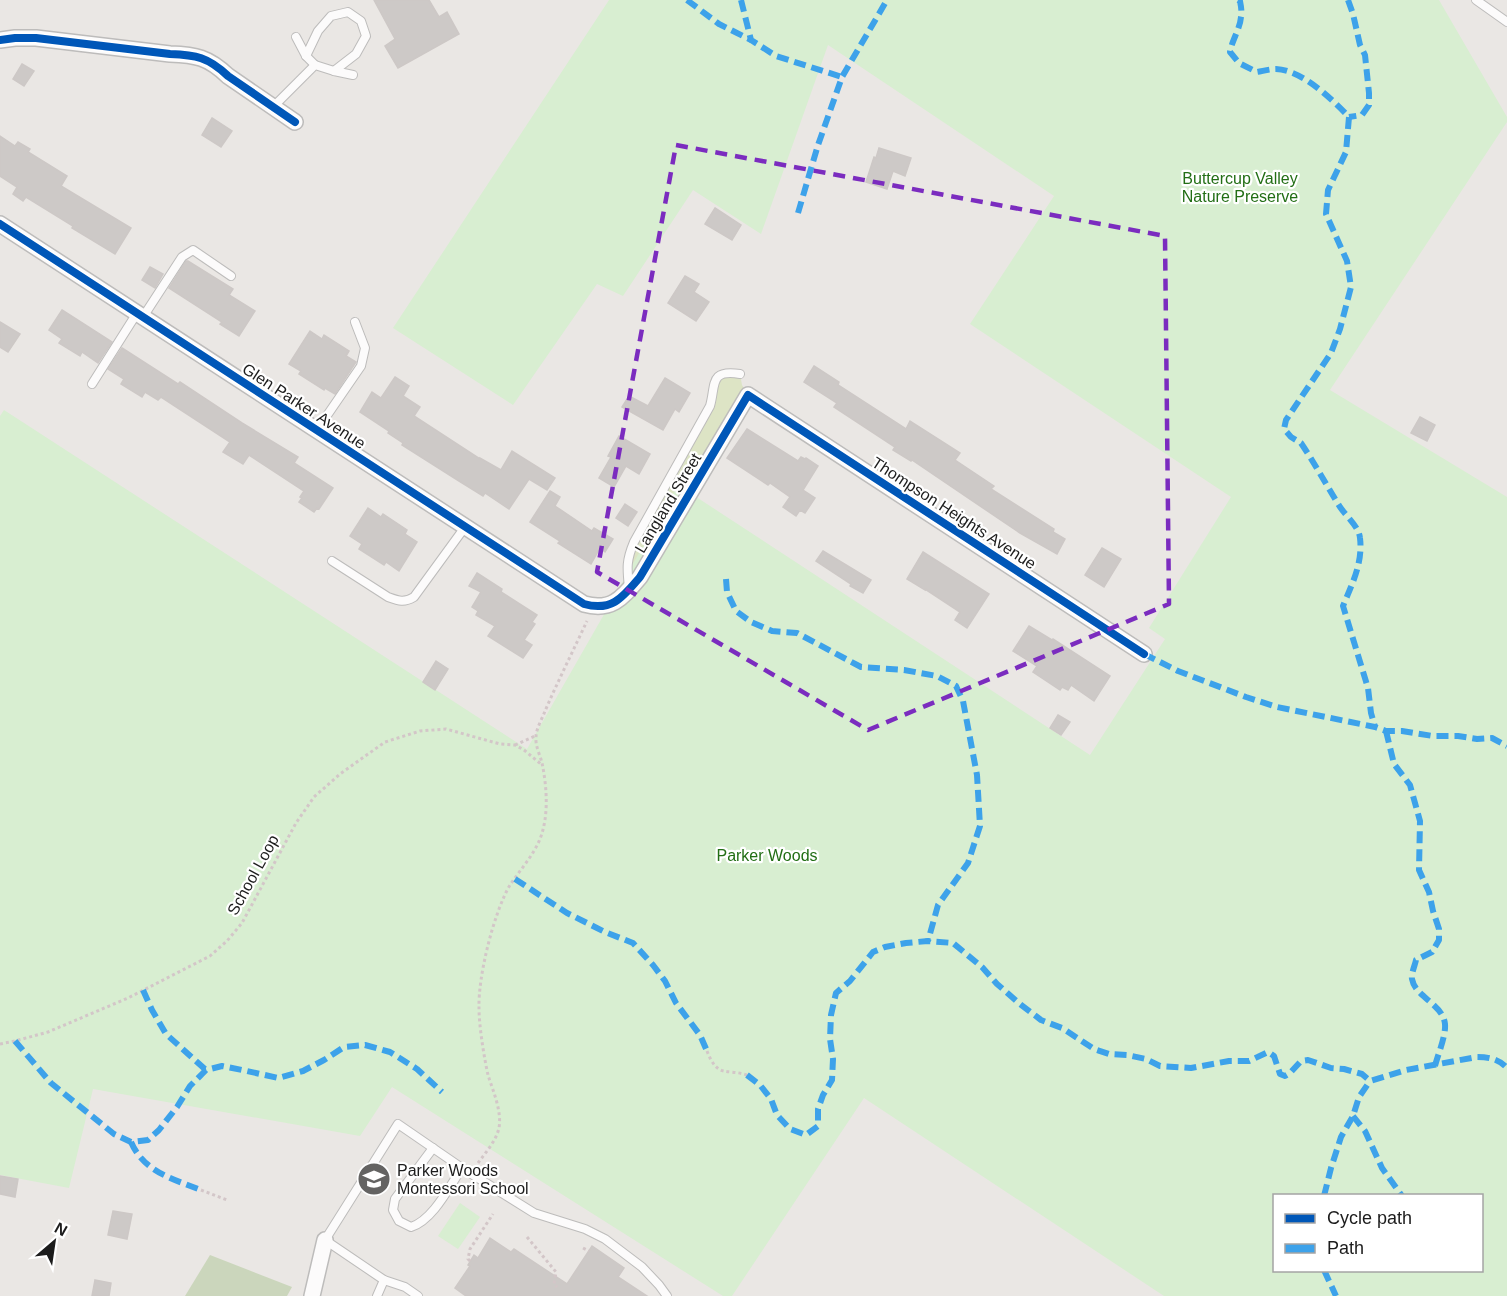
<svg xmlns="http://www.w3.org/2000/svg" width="1507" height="1296" viewBox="0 0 1507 1296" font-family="Helvetica,sans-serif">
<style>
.grass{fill:#dde4c5}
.forest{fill:#cbd6bc}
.park{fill:#d8eed1;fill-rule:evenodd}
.building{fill:#cdc9c7;stroke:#cdc8c6;stroke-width:1.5}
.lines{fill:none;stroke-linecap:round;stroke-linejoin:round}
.lane-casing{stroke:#bdbcbb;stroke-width:10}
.street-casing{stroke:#bdbcbb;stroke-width:18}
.path{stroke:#d3c6c8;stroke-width:3;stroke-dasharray:3 3;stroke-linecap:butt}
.lane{stroke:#fcfbfb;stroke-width:8}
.street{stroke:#fcfbfb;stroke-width:15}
.quiet{stroke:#3da2ea;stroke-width:6;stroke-dasharray:12 6;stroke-linecap:butt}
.cycleway-casing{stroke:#fff;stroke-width:11}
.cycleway{stroke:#0057b8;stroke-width:8}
.marked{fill:none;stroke:#7b2cbf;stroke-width:4.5;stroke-dasharray:12 8;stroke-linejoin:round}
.labels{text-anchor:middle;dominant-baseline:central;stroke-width:4.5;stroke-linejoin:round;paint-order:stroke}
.park-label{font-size:16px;fill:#226e15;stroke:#fff}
.street-label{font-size:16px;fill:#1c1c1c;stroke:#fff}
.poi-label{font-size:16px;fill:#1c1c1c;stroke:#fff;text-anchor:start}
</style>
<rect width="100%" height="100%" fill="#eae7e4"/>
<polygon class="grass" points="740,374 742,385 748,395 640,577 627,570 634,542 710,406 716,378"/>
<polygon class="forest" points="210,1255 292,1287 287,1296 185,1296"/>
<g class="park">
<path d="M609,0H1439L1507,117V122L1330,390L1507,497V1296H1164L864,1098L732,1296H723L392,1087L360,1136L93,1089L69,1188L0,1175V416L4,410L527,749L678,485L1090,755L1165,639L1149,628L1231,497L970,324L1054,196L828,45L761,234L693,190L623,296L597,284L513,405L393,328ZM1274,1196H1482V1270H1274Z"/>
<polygon points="460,1203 480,1217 458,1249 438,1236"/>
</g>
<g class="building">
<polygon points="374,0 429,0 439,17 447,12 459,34 398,68 385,46 395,39"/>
<polygon points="22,64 34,71 24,86 13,79"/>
<polygon points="212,118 232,131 221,147 202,135"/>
<polygon points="0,136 15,146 18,142 30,149 28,152 67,176 61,186 131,228 115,254 72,228 73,226 26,197 23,201 13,194 17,187 0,176"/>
<polygon points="879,148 911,158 905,176 893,171 887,189 866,182 874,157 876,158"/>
<polygon points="715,208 741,225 732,240 705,224"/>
<polygon points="186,261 188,261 233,289 229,295 255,311 239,336 220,324 222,322 169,288"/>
<polygon points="150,267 163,274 155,288 142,280"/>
<polygon points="685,276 699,284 694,292 709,302 696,321 668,303"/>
<polygon points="62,310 112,342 98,363 82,352 80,356 59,343 62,339 49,330"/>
<polygon points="0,322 20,334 8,352 0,347"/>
<polygon points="310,331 322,339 324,335 349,351 346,356 356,362 335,394 325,388 324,390 299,374 301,371 289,364"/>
<polygon points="122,348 178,384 180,382 242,423 298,457 294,463 333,488 319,509 317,508 314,512 299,502 302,498 300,497 304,491 249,455 243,464 223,452 230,442 161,397 158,400 145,392 142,397 121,384 124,379 108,369"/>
<polygon points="814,366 839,382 838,385 906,429 910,421 960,453 955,460 994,486 991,489 1054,529 1053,532 1065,539 1057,554 1020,533 912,460 911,461 893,450 895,447 834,407 837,403 804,382"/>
<polygon points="395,377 409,386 403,396 420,407 414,416 480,459 480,458 501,470 512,451 555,478 547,490 529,479 509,509 485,493 483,496 459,481 402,445 403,443 388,433 389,431 360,412 372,392 381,398"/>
<polygon points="665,378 690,393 679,412 675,409 663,430 622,407 629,396 648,406"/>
<polygon points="1420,417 1435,425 1427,441 1411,433"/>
<polygon points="747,429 798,461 801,457 805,459 806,458 818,466 803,490 815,498 805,513 800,510 796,516 783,507 790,497 770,483 768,485 727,458"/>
<polygon points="619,436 650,454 639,474 626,466 614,487 599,478 611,457 608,456"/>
<polygon points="550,491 560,497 555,506 592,531 594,528 613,539 605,552 600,548 591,564 558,543 560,541 530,522"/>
<polygon points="625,504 637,512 628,526 616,518"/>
<polygon points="368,508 381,517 383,514 407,530 405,534 417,542 399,571 386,562 384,565 359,549 362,544 350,536"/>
<polygon points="1102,548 1121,559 1104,587 1085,575"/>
<polygon points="823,551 871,580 863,593 850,586 851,584 816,561"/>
<polygon points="923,552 989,594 967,628 955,620 960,612 925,589 925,590 907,579"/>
<polygon points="477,573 502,589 501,592 537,615 532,622 535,624 524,640 532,645 523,658 488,636 495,626 476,615 478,611 472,607 481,592 469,586"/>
<polygon points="1029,626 1052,640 1053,639 1110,676 1094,701 1071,685 1068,690 1062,687 1060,690 1033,672 1037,666 1013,651"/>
<polygon points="436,661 448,669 435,690 423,682"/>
<polygon points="1058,715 1070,722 1061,735 1050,728"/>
<polygon points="0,1176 18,1179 15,1197 0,1194"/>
<polygon points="113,1211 132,1214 127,1239 108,1235"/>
<polygon points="490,1238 511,1252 514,1249 567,1284 592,1246 624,1268 618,1277 647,1296 466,1296 455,1288 470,1266 468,1265 474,1255 478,1258"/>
<polygon points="95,1280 111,1283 109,1296 92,1296"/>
</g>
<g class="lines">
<g class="lane-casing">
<g id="lane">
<polyline points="1476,0 1507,22"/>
<polyline points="296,37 306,56 315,65"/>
<polyline points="306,56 318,31 331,16 348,12 361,21 366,36 356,54 334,71"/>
<polyline points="273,107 315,65 334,71 353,75"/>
<polyline points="143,317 182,257 193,250 231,276"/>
<polyline points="92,384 137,313"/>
<polyline points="317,430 361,366 365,348 355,322"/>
<path d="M332,561L388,597C399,601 404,603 414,597L465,527"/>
<path d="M629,588C627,568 626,561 634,542L710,406C716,385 709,369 740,374"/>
<path d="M433,1148L395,1199L393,1210L399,1221L411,1227C433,1220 449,1187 462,1168"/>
<polyline points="377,1296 384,1280"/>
<polyline points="418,1296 405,1287 384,1280 325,1240 398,1124 462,1168 534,1213 585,1229 605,1239 642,1267 659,1285 667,1296"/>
</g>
</g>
<g class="street-casing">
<g id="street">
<path d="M0,40L15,38H36L170,54C196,55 208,57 228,76L295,122"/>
<path d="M0,224L584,604C612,612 623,597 640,577L748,395L1144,654"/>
<polyline points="312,1296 325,1240"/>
</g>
</g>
<g class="path">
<polyline points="515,745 535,736"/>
<polyline points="0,1044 15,1041 48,1032 128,998 210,956 227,941 242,923 296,823 314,797 340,774 385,742 420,731 446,729 500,744 515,745 524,750 542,765"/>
<path d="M707,1051C718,1079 726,1068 747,1075"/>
<path d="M478,1163C486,1152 496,1141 499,1128C502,1111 493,1091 488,1075C484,1057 479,1026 479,1008C478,976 494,912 510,885C520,870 533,856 540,839C549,816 547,787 542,763C540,755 535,745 536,737C536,729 542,719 545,711C558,681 573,651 587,621"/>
<polyline points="201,1190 227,1200"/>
<polyline points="527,1237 556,1272 554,1284 557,1287"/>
<polyline points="583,1248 589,1251"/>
<polyline points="470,1261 468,1259 470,1249 493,1214"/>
</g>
<use href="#lane" class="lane"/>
<use href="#street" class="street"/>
<g class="quiet">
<polyline points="687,0 719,24 751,40"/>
<polyline points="741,0 751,40 776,56 842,77"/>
<path d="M1238,0L1240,1C1241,6 1242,12 1241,17C1240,29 1232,40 1230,52L1239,63L1257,72C1263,71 1270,69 1276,69C1302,70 1332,99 1349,117L1346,152L1328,190L1326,214L1347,261L1351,287L1340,329L1331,353L1286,420L1284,429L1291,437L1301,443C1315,464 1327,486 1340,507C1347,517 1359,527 1360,538C1363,563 1352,584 1343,606L1368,688L1371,713L1375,727"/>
<polyline points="1348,0 1353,14 1360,45 1365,55 1369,93 1369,105 1362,115 1349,117"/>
<polyline points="798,213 818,145 842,77 887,0"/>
<polyline points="726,579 727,592 736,611 751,622 772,631 797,633 861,667 904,670 937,676 956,686 963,701 977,775 980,826 968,863 938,905 928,941"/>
<polyline points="1144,654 1178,671 1246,697 1277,707 1375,727 1386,731 1402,731 1433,736 1458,736 1477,739 1492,738 1507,746"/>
<path d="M1386,731L1394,764L1410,785L1420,821L1419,870L1429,892L1433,911L1439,929V940L1432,952L1416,960C1415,965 1411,974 1412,979C1415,997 1443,1004 1445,1024C1446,1036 1438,1054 1435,1066"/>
<polyline points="515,879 567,913 605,932 633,943 653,965 665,981 676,1003 700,1035 707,1051"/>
<polyline points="143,990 152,1010 166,1034 206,1070"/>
<polyline points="15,1041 51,1083 114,1134 131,1142 148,1140 159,1130 177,1107 190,1086 206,1070 222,1066 247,1071 278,1078 303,1071 324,1060 344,1047 365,1045 390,1052 417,1069 442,1092"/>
<path d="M747,1075L760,1085L771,1099L777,1115L790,1129L806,1135L818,1126V1109L823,1095L832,1080L833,1059L830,1039L831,1015L836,993L850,981L873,952L885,947L906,943L928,941L953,943L982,967L997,984L1020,1004L1041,1020L1062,1028L1094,1049L1109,1054L1127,1055L1146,1059L1160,1066L1191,1068L1229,1061H1249L1268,1052L1274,1056L1280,1074L1285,1076L1290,1073L1301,1061L1308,1060L1331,1068L1344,1069L1362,1074L1370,1081L1406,1070L1477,1057C1489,1057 1499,1059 1507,1068"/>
<polyline points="1353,1116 1365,1131 1382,1168 1402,1196"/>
<path d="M131,1142C144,1172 173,1179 201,1190"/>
<polyline points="1324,1196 1331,1168 1341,1137 1353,1116 1359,1097 1370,1081"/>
<polyline points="1324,1270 1336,1296"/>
</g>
<g class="cycleway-casing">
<g id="cycleway">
<path d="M0,40L15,38H36L170,54C196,55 208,57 228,76L295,122"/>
<path d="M0,224L584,604C612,612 623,597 640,577L748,395L1144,654"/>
</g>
</g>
<use href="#cycleway" class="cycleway"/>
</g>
<path class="marked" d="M676,145L1165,236L1169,604L868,730L597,572Z"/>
<defs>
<g id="school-disc" transform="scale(1.725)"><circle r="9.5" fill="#646362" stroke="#fff"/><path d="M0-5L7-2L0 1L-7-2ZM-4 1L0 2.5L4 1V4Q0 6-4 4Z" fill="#fff"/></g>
</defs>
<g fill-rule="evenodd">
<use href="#school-disc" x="374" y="1179"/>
</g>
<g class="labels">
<g class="park-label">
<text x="1240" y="178">Buttercup Valley<tspan x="1240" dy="18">Nature Preserve</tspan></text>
<text x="767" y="855">Parker Woods</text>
</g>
<g class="street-label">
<text transform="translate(304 406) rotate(33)">Glen Parker Avenue</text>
<text transform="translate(668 503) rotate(-59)">Langland Street</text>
<text transform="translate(954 513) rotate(33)">Thompson Heights Avenue</text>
<text transform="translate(253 875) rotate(-61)">School Loop</text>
</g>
<g class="poi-label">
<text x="397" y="1170">Parker Woods<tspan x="397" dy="18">Montessori School</tspan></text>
</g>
</g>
<rect x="1273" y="1194" width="210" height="78" fill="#ffffff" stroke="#a4a4a4" stroke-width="1.5"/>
<rect x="1285" y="1214" width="30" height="9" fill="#0057b8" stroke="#a4a4a4" stroke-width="1.5"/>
<text x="1327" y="1224" font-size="18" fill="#1c1c1c">Cycle path</text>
<rect x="1285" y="1244" width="30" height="9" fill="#3da2ea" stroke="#a4a4a4" stroke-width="1.5"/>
<text x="1327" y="1254" font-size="18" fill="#1c1c1c">Path</text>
<g transform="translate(54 1242) rotate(29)" stroke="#ffffff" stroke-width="4.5" paint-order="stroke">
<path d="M0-4.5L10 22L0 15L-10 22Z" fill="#1c1c1c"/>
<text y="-9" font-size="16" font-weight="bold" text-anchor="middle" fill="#1c1c1c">N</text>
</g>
</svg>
